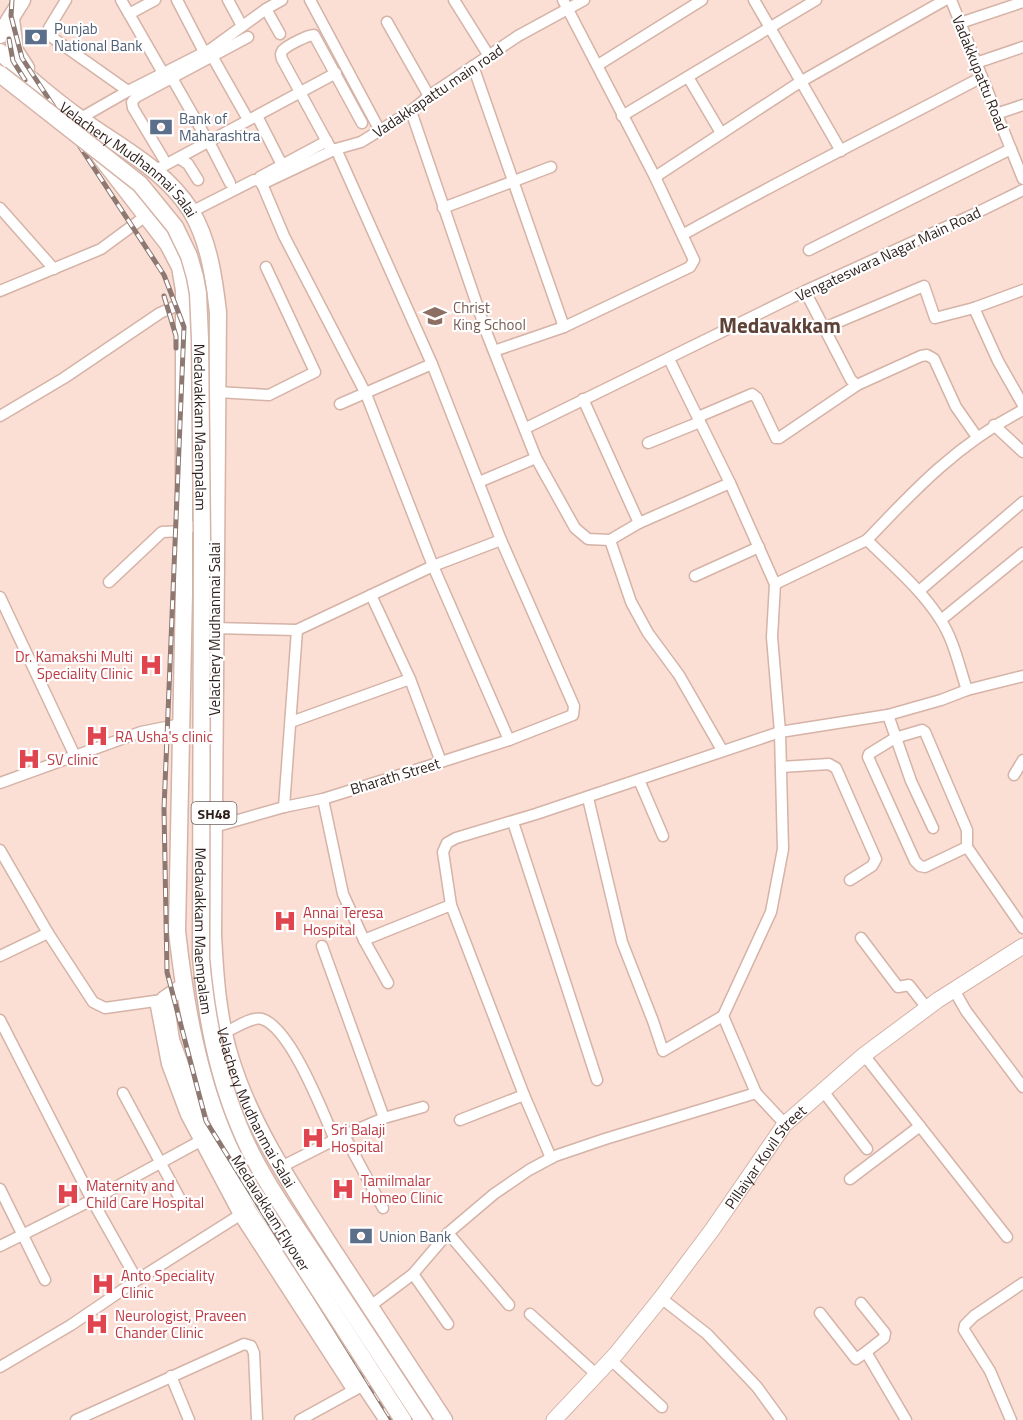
<svg xmlns="http://www.w3.org/2000/svg" width="1023" height="1420" viewBox="0 0 1023 1420" font-family="'Titillium Web',sans-serif">
<style>
.lines{fill:none;stroke-linecap:round;stroke-linejoin:round}
.street-casing{stroke:#d5b3a7;stroke-width:13}
.secondary-casing{stroke:#d5b3a7;stroke-width:17}
.primary-casing{stroke:#d5b3a7;stroke-width:19}
.street{stroke:#fff;stroke-width:10}
.secondary{stroke:#fff;stroke-width:15}
.primary{stroke:#fff;stroke-width:16}
.rail-casing{stroke:#8d7972;stroke-width:5}
.rail{stroke:#fff;stroke-width:3;stroke-dasharray:9;stroke-linecap:butt}
.primary-bridge-casing{stroke:#d5b3a7;stroke-width:19;stroke-linecap:butt}
.primary-bridge{stroke:#fff;stroke-width:16}
.labels{text-anchor:middle;dominant-baseline:central;stroke-width:4.5;stroke-linejoin:round;paint-order:stroke}
.shield{fill:#fff;stroke:#6b625f;stroke-width:1.5}
.shield-label{font-size:14px;font-weight:bold;fill:#2c1f1b}
.service-label{font-size:15px;fill:#4e5e75;stroke:#fff;text-anchor:start}
.street-label{font-size:15px;fill:#2c1f1b;stroke:#fff}
.education-label{font-size:15px;fill:#785e54;stroke:#fff;text-anchor:start}
.health-label{font-size:15px;fill:#be3a42;stroke:#fff;text-anchor:start}
.district-label{font-size:21px;font-weight:bold;fill:#5e4238;stroke:#fff}
</style>
<rect width="100%" height="100%" fill="#fbded4"/>
<g class="lines">
<g class="street-casing">
<g id="street">
<polyline points="66,0 49,28 50,36 128,91"/>
<polyline points="121,0 163,73"/>
<polyline points="177,0 204,52"/>
<polyline points="228,0 242,26"/>
<polyline points="310,0 379,129"/>
<polyline points="454,0 489,56"/>
<polyline points="754,0 841,151"/>
<polyline points="951,0 1023,179"/>
<polyline points="266,9 280,34"/>
<polyline points="129,14 155,0"/>
<polyline points="387,22 429,96"/>
<polyline points="960,23 1023,2"/>
<polyline points="212,56 246,116"/>
<polyline points="976,63 1023,47"/>
<polyline points="598,65 702,0"/>
<polyline points="473,66 564,327"/>
<polyline points="688,77 721,133"/>
<polyline points="172,78 205,136"/>
<polyline points="411,111 487,334 536,458 575,528 588,539 610,540 639,523 730,483"/>
<polyline points="996,114 1023,105"/>
<polyline points="257,116 282,165"/>
<polyline points="622,116 816,0"/>
<polyline points="79,119 128,91 211,49 266,9 282,0"/>
<polyline points="209,142 230,183"/>
<polyline points="336,149 432,364 340,404"/>
<path d="M332,151L282,59C281,55 280,54 283,50C288,45 308,35 314,35L362,123"/>
<polyline points="163,158 133,108 132,102 136,97 248,37"/>
<polyline points="179,158 188,164 198,180"/>
<polyline points="154,171 336,73"/>
<polyline points="260,177 327,141"/>
<polyline points="655,177 800,82 945,0"/>
<polyline points="262,184 284,236 366,394 433,566 509,740"/>
<polyline points="262,184 336,149 361,142 411,111 429,96 518,36 584,0"/>
<polyline points="0,208 54,269"/>
<polyline points="443,208 551,167"/>
<polyline points="191,212 254,180 259,181 262,184"/>
<path d="M684,234C782,179 882,130 982,77"/>
<polyline points="809,250 1011,149"/>
<polyline points="0,291 101,249 147,215"/>
<polyline points="805,291 851,380 857,385 921,356 927,355 934,359 956,407 977,437"/>
<polyline points="974,308 998,361 1023,405"/>
<polyline points="824,328 924,286 935,318 974,308 1023,290"/>
<polyline points="494,351 564,327 690,267 694,260 655,177 563,0"/>
<polyline points="217,392 269,395 315,372 266,267"/>
<polyline points="583,399 639,523"/>
<polyline points="0,416 64,378 160,313 183,303"/>
<polyline points="698,417 752,394 757,398 776,438 779,438 857,385"/>
<polyline points="994,425 1023,452"/>
<polyline points="526,428 805,291 968,217 1023,190"/>
<polyline points="648,443 700,422"/>
<polyline points="479,482 536,458"/>
<polyline points="610,540 631,602 648,633 679,675 722,750"/>
<path d="M867,540C915,489 959,443 1023,410"/>
<polyline points="695,576 759,547"/>
<polyline points="109,582 162,532 184,531 206,520"/>
<path d="M775,584L867,540C892,565 921,589 940,619C954,640 959,666 967,690"/>
<polyline points="919,591 1023,502"/>
<polyline points="371,595 410,679 441,762"/>
<polyline points="0,597 75,756"/>
<polyline points="941,620 1023,553"/>
<polyline points="212,628 297,630 433,566 501,540"/>
<polyline points="888,715 911,781 933,828"/>
<polyline points="291,722 410,679"/>
<polyline points="781,767 829,764 836,768 876,859 872,866 850,880"/>
<polyline points="1014,775 1023,760"/>
<polyline points="639,780 663,836"/>
<polyline points="0,783 141,732 181,724"/>
<polyline points="588,798 622,942 653,1021 663,1051 723,1016"/>
<polyline points="323,799 343,894 364,940 388,983"/>
<polyline points="284,807 297,630"/>
<polyline points="513,822 597,1080"/>
<polyline points="214,827 284,807 323,799 441,762 509,740 573,715 574,706 501,540 432,364"/>
<polyline points="967,847 925,867 920,866 915,861 868,757 869,754 895,738 922,730 925,732 967,830 967,847 1023,928"/>
<polyline points="0,850 48,933"/>
<polyline points="861,938 898,987 909,985 927,1008"/>
<polyline points="364,940 451,905"/>
<polyline points="322,946 384,1118"/>
<polyline points="0,956 48,933 93,1002 105,1008 162,1000"/>
<polyline points="954,990 966,1011 1023,1087"/>
<polyline points="155,1001 167,1064 186,1115 239,1215 353,1391"/>
<polyline points="0,1020 92,1200 137,1280 71,1325 0,1367"/>
<path d="M224,1033C234,1029 251,1016 262,1019C291,1028 323,1113 335,1140"/>
<polyline points="864,1055 1007,1237"/>
<polyline points="823,1091 867,1149"/>
<polyline points="123,1093 180,1199"/>
<polyline points="756,1093 785,1124"/>
<polyline points="460,1120 524,1095"/>
<polyline points="344,1135 383,1208"/>
<polyline points="551,1158 524,1095 451,905 443,852 447,843 456,838 536,814 780,732 888,715 941,700 967,690 1023,676"/>
<polyline points="281,1167 344,1135 384,1118 423,1107"/>
<polyline points="850,1179 920,1126"/>
<polyline points="0,1189 45,1280"/>
<polyline points="448,1233 509,1305"/>
<polyline points="0,1246 92,1200 204,1139"/>
<polyline points="413,1274 448,1324"/>
<polyline points="137,1280 243,1213"/>
<polyline points="661,1298 707,1334 757,1387 781,1420"/>
<polyline points="861,1303 885,1333 884,1338 866,1352"/>
<polyline points="369,1307 413,1274 448,1233 494,1194 529,1170 555,1156 605,1139 756,1093 723,1016 771,912 783,849 780,732 772,637 775,584 730,483 669,359"/>
<polyline points="820,1313 856,1359 866,1352 906,1420"/>
<polyline points="530,1314 597,1375"/>
<polyline points="611,1360 662,1407"/>
<polyline points="171,1376 189,1420"/>
<polyline points="76,1420 244,1344 251,1346 254,1353 257,1420"/>
<polyline points="300,1420 358,1388"/>
<polyline points="1011,1420 990,1371 964,1330 965,1325 974,1316 1023,1283"/>
</g>
</g>
<g class="secondary-casing">
<g id="secondary">
<path id="s1" d="M554,1420L616,1354L661,1298L712,1230L785,1124L864,1055L938,1000L1023,946"/>
</g>
</g>
<g class="primary-casing">
<g id="primary">
<polyline points="11,19 15,51 26,68"/>
<polyline points="0,35 22,0"/>
<path id="s2" d="M0,52C25,75 50,97 78,117C117,146 164,168 191,211C209,241 214,278 218,312L213,934C215,977 218,1019 231,1060C251,1125 291,1184 327,1241C366,1301 405,1360 444,1420"/>
<path d="M100,156L168,244L180,267L184,290V593L177,931C185,1003 198,1078 228,1144C245,1179 267,1210 288,1242"/>
<polyline points="184,986 165,999 171,1040 207,1138 247,1210 388,1420"/>
</g>
</g>
<use href="#street" class="street"/>
<use href="#secondary" class="secondary"/>
<use href="#primary" class="primary"/>
<g class="rail-casing">
<g id="rail">
<polyline points="12,0 11,16 22,58 164,275 184,327 164,809 167,972 206,1121 392,1420"/>
<polyline points="9,39 13,61 25,80"/>
<polyline points="164,296 176,336 176,348"/>
</g>
</g>
<use href="#rail" class="rail"/>
<g class="primary-bridge-casing">
<g id="primary-bridge">
<path id="s3" d="M0,74L140,184L175,227L189,256L195,277L198,293L200,339L202,539L201,958C206,1016 217,1073 239,1126C258,1174 290,1217 318,1260C353,1313 388,1366 423,1420"/>
<polyline points="288,1242 403,1420"/>
</g>
</g>
<use href="#primary-bridge" class="primary-bridge"/>
</g>
<defs>
<g id="bank-bare" transform="scale(1.8)"><path d="M-6-4H6V4H-6ZM0-2.3a2.3 2.3 0 1 0 0 4.6a2.3 2.3 0 1 0 0-4.6Z" fill="#5c6f8a" stroke="#fff" stroke-width="2.5" paint-order="stroke"/></g>
<g id="school-bare" transform="scale(1.8)"><path d="M0-5L7-2L0 1L-7-2ZM-4 1L0 2.5L4 1V4Q0 6-4 4Z" fill="#8d6e63" stroke="#fff" stroke-width="2.5" paint-order="stroke"/></g>
<g id="hospital-bare" transform="scale(1.8)"><path d="M-5-5h3v3.5h4V-5h3V5h-3V1.5h-4V5h-3Z" fill="#e0444e" stroke="#fff" stroke-width="2.5" paint-order="stroke"/></g>
</defs>
<g fill-rule="evenodd">
<use href="#bank-bare" x="36" y="37"/>
<use href="#bank-bare" x="161" y="127"/>
<use href="#school-bare" x="435" y="316"/>
<use href="#hospital-bare" x="151" y="665"/>
<use href="#hospital-bare" x="97" y="736"/>
<use href="#hospital-bare" x="29" y="759"/>
<use href="#hospital-bare" x="285" y="921"/>
<use href="#hospital-bare" x="313" y="1138"/>
<use href="#hospital-bare" x="343" y="1189"/>
<use href="#hospital-bare" x="68" y="1194"/>
<use href="#bank-bare" x="361" y="1236"/>
<use href="#hospital-bare" x="103" y="1284"/>
<use href="#hospital-bare" x="97" y="1324"/>
</g>
<g class="labels">
<rect class="shield" x="191.5" y="802" width="45" height="22" rx="4.5"/>
<g class="shield-label">
<text x="214" y="813">SH48</text>
</g>
<g class="service-label">
<text x="54" y="28">Punjab<tspan x="54" dy="17">National Bank</tspan></text>
<text x="179" y="118">Bank of<tspan x="179" dy="17">Maharashtra</tspan></text>
<text x="379" y="1236">Union Bank</text>
</g>
<g class="street-label">
<text transform="translate(980 73) rotate(68)">Vadakkupattu Road</text>
<text transform="translate(438 91) rotate(-34)">Vadakkapattu main road</text>
<text stroke="none"><textPath href="#s2" startOffset="168">Velachery Mudhanmai Salai</textPath></text>
<text transform="translate(888 254) rotate(-25)">Vengateswara Nagar Main Road</text>
<text stroke="none"><textPath href="#s3" startOffset="438">Medavakkam Maempalam</textPath></text>
<text transform="translate(214 629) rotate(-90)">Velachery Mudhanmai Salai</text>
<text transform="translate(395 776) rotate(-17)">Bharath Street</text>
<text stroke="none"><textPath href="#s3" startOffset="942">Medavakkam Maempalam</textPath></text>
<text stroke="none"><textPath href="#s2" startOffset="1158">Velachery Mudhanmai Salai</textPath></text>
<text stroke="none"><textPath href="#s1" startOffset="338">Pillaiyar Kovil Street</textPath></text>
<text transform="translate(271 1213) rotate(58)">Medavakkam Flyover</text>
</g>
<g class="education-label">
<text x="453" y="307">Christ<tspan x="453" dy="17">King School</tspan></text>
</g>
<g class="health-label">
<text x="133" y="656" text-anchor="end">Dr. Kamakshi Multi<tspan x="133" dy="17">Speciality Clinic</tspan></text>
<text x="115" y="736">RA Usha's clinic</text>
<text x="47" y="759">SV clinic</text>
<text x="303" y="912">Annai Teresa<tspan x="303" dy="17">Hospital</tspan></text>
<text x="331" y="1129">Sri Balaji<tspan x="331" dy="17">Hospital</tspan></text>
<text x="361" y="1180">Tamilmalar<tspan x="361" dy="17">Homeo Clinic</tspan></text>
<text x="86" y="1185">Maternity and<tspan x="86" dy="17">Child Care Hospital</tspan></text>
<text x="121" y="1275">Anto Speciality<tspan x="121" dy="17">Clinic</tspan></text>
<text x="115" y="1315">Neurologist, Praveen<tspan x="115" dy="17">Chander Clinic</tspan></text>
</g>
<g class="district-label">
<text x="780" y="325">Medavakkam</text>
</g>
</g>
</svg>
